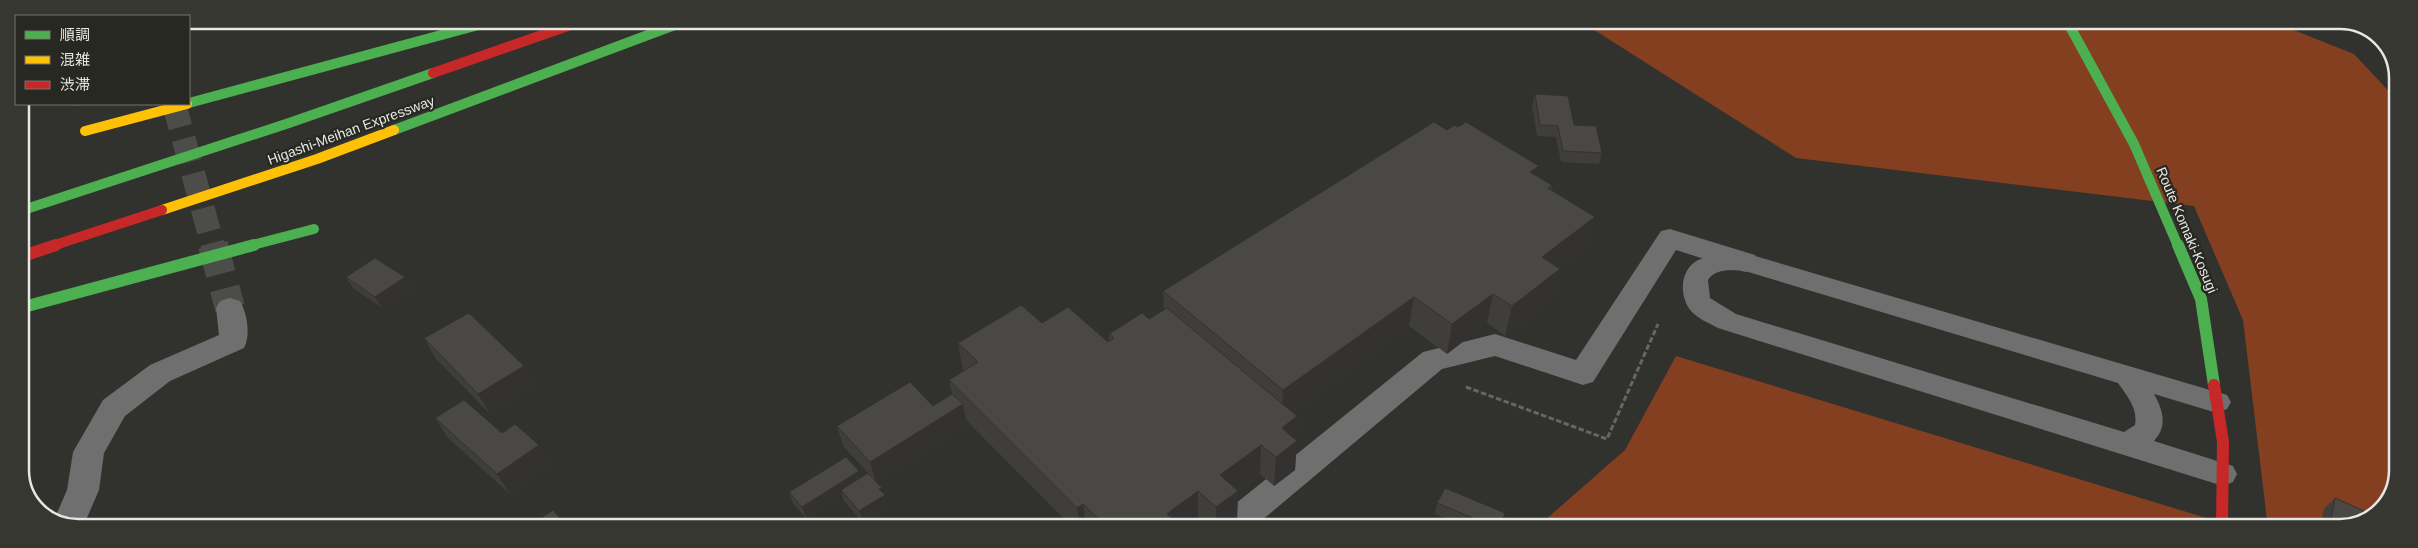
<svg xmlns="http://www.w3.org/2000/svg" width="2418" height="548" viewBox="0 0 2418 548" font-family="Helvetica,'Noto Sans JP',sans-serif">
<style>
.forest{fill:#843f21}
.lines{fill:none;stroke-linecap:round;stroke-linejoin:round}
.street-tunnel-far1{stroke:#4c4c48;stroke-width:24;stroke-dasharray:24 12;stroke-linecap:butt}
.street-tunnel{stroke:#4c4c48;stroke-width:30;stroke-dasharray:30 15;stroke-linecap:butt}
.path{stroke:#666764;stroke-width:3;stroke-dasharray:5.5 2.5;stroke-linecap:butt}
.lane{fill:#6e6f6e;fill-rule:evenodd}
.street{fill:#6e6f6e;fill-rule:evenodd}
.fast-far1{stroke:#4caf50;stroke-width:10}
.fast{stroke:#4caf50;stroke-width:12}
.slow{stroke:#ffc107;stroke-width:10}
.jam-far1{stroke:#c62828;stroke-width:10}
.jam{stroke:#c62828;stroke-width:12}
.wall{fill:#3f3e3b}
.shaded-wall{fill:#333230}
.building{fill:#494845;stroke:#333230}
.labels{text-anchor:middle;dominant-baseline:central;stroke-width:4.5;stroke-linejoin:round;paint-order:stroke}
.street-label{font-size:14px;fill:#e7e7e3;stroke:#282822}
.rim{fill:none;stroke:#e7e7e3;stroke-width:2.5}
</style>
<rect width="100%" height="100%" fill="#31312d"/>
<g class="forest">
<polygon points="1580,21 2271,21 2354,54 2398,101 2397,482 2376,516 2340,528 2268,528 2243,320 2194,206 1796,158"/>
<polygon points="1676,356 2239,528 1536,528 1625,450"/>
</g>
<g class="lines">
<polyline class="street-tunnel-far1" points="174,104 213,246"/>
<polyline class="street-tunnel" points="213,245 230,308"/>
<polyline class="path" points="1466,387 1607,439 1658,324"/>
<path class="lane" d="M1745,253L2227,395L2231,402L2227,409L2217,413L2154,394C2163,410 2168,426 2154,441L2233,466L2237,474L2233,482L2223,486L1718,328C1709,323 1698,319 1691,311C1680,298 1679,273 1695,262C1709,253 1729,253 1745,253ZM1745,271L2118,383C2127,396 2138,408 2135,425L2124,432L1736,314L1710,298L1708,280C1715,268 1732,270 1745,271Z"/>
<g class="street">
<polygon points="1670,229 1755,255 1759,262 1755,269 1745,272 1676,250 1593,382 1583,385 1495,356 1442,369 1254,527 1215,527 1219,517 1423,352 1495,334 1576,360 1661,231"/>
<path d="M230,298L240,301C247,313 251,335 244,348L170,381L125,416L104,453L99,490L83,527H66L54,520L67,490L73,452L103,400L150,365L219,335L216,308L220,301Z"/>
</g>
<g class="fast-far1">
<polyline points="2067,21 2134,144 2178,246"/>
<polyline points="189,103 497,20"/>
<polyline points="394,130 688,20"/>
<polyline points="20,211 289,123 433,73"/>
<polyline points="249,246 314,229"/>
</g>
<g class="fast">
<polyline points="2178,245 2201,299 2214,385"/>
<polyline points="20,308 254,245"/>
</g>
<g class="slow">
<polyline points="85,131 187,104"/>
<polyline points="162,210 317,159 394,130"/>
</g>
<g class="jam-far1">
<polyline points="433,73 585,20"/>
<polyline points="52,246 162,210"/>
</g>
<g class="jam">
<polyline points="20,257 56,245"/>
<polyline points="2214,385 2223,442 2222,528"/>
</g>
</g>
<g class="wall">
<polygon points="1535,94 1574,125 1602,153 1599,164 1561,162 1556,137 1537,136 1532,106"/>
<polygon points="65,104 84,104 80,107"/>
<polygon points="1447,130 1536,175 1552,185 1551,190 1587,246 1559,268 1553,298 1505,336 1487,323 1447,354 1409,326 1292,412 1297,416 1295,470 1274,486 1260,474 1238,491 1237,520 1227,527 1207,527 1198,520 1188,527 1072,527 966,420 967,424 876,482 884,494 888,506 863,522 844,501 842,495 806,518 793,503 789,492 861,478 868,473 843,446 837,426 933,406 952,394 949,380 963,371 958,343 1042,323 1108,342 1109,341 1109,334 1149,319 1164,310 1163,291"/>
<polygon points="346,277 405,277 412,289 382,308 353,288"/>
<polygon points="424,338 524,366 535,386 490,414 436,359"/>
<polygon points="435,418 502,433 550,465 510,494 448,438"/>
<polygon points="2335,498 2373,517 2340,528 2320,528 2324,509"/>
<polygon points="1437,503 1503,524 1501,528 1467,528 1435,514"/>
<polygon points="2160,519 2182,528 2153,528"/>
</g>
<g class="shaded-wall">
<polygon points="78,104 84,104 80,107"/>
<polygon points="1539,166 1532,195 1530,172"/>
<polygon points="1595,217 1587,246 1535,287 1542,257"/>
<polygon points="1560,269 1553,298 1505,336 1512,306"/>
<polygon points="405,277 412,289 382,308 375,297"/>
<polygon points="1493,294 1487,323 1447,354 1452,324"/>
<polygon points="1414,297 1409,326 1282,419 1283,390"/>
<polygon points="524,366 535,386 490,414 478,394"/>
<polygon points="963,404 967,424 876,482 870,462"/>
<polygon points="1297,416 1296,442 1297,441 1295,470 1274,486 1276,457 1282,428"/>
<polygon points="539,445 550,465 510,494 497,474"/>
<polygon points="1261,445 1260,474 1220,504 1220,475"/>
<polygon points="859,471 862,482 841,490 842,495 806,518 802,507"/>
<polygon points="882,488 888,506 863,522 859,511"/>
<polygon points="1198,491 1198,520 1188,527 1168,527 1167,514"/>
<polygon points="1238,491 1237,520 1227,527 1216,527 1216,507"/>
<polygon points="1083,504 1086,527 1080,527 1077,508"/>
<polygon points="1505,513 1501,528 1499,528"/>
<polygon points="561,520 566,527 551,527"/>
</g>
<g class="building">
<polygon points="1535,94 1568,96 1574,125 1596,126 1602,153 1563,151 1558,126 1540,125"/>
<polygon points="1434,122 1447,130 1454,125 1458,127 1466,122 1539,166 1530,172 1552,185 1548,188 1595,217 1542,257 1560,269 1512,306 1493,294 1452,324 1414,297 1283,390 1163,291"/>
<polygon points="375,258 405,277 375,297 346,277"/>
<polygon points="1021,305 1042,323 1068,307 1108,342 1114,338 1109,334 1142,313 1149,319 1167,308 1297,416 1282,428 1297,441 1276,457 1261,445 1220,475 1238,491 1216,507 1198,491 1167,514 1182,527 1107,527 1083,504 1077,508 949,380 978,362 958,343"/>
<polygon points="469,313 524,366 478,394 424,338"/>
<polygon points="910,382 933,406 952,394 963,404 870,462 837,426"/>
<polygon points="464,400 502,433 515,424 539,445 497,474 435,418"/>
<polygon points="846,457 859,471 802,507 789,492"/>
<polygon points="868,473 882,488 879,489 885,495 859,511 841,490"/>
<polygon points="1445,488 1505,513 1499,528 1497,528 1437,503"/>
<polygon points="2335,498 2373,515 2373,517 2346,526 2331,519"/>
<polygon points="553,510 561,520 551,527 538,527 534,523"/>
<polygon points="2160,519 2182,527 2182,528 2160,528"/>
</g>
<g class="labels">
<g class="street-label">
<text transform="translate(351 130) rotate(-20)">Higashi-Meihan Expressway</text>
<text transform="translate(2187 230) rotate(67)">Route Komaki-Kosugi</text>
</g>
</g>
<path d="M0 0H2418V548H0ZM78 29H2340A49 49 0 0 1 2389 78V470A49 49 0 0 1 2340 519H78A49 49 0 0 1 29 470V78A49 49 0 0 1 78 29Z" fill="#373731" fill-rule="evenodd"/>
<path class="rim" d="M78 29H2340A49 49 0 0 1 2389 78V470A49 49 0 0 1 2340 519H78A49 49 0 0 1 29 470V78A49 49 0 0 1 78 29Z"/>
<rect x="15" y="15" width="175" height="90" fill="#282822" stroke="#74746f"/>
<rect x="25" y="31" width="25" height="8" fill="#4caf50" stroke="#74746f"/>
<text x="60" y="40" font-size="15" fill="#e7e7e3">順調</text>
<rect x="25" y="56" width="25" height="8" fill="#ffc107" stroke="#74746f"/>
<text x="60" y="65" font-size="15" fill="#e7e7e3">混雑</text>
<rect x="25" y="81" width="25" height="8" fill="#c62828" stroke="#74746f"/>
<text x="60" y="90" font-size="15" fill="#e7e7e3">渋滞</text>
</svg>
